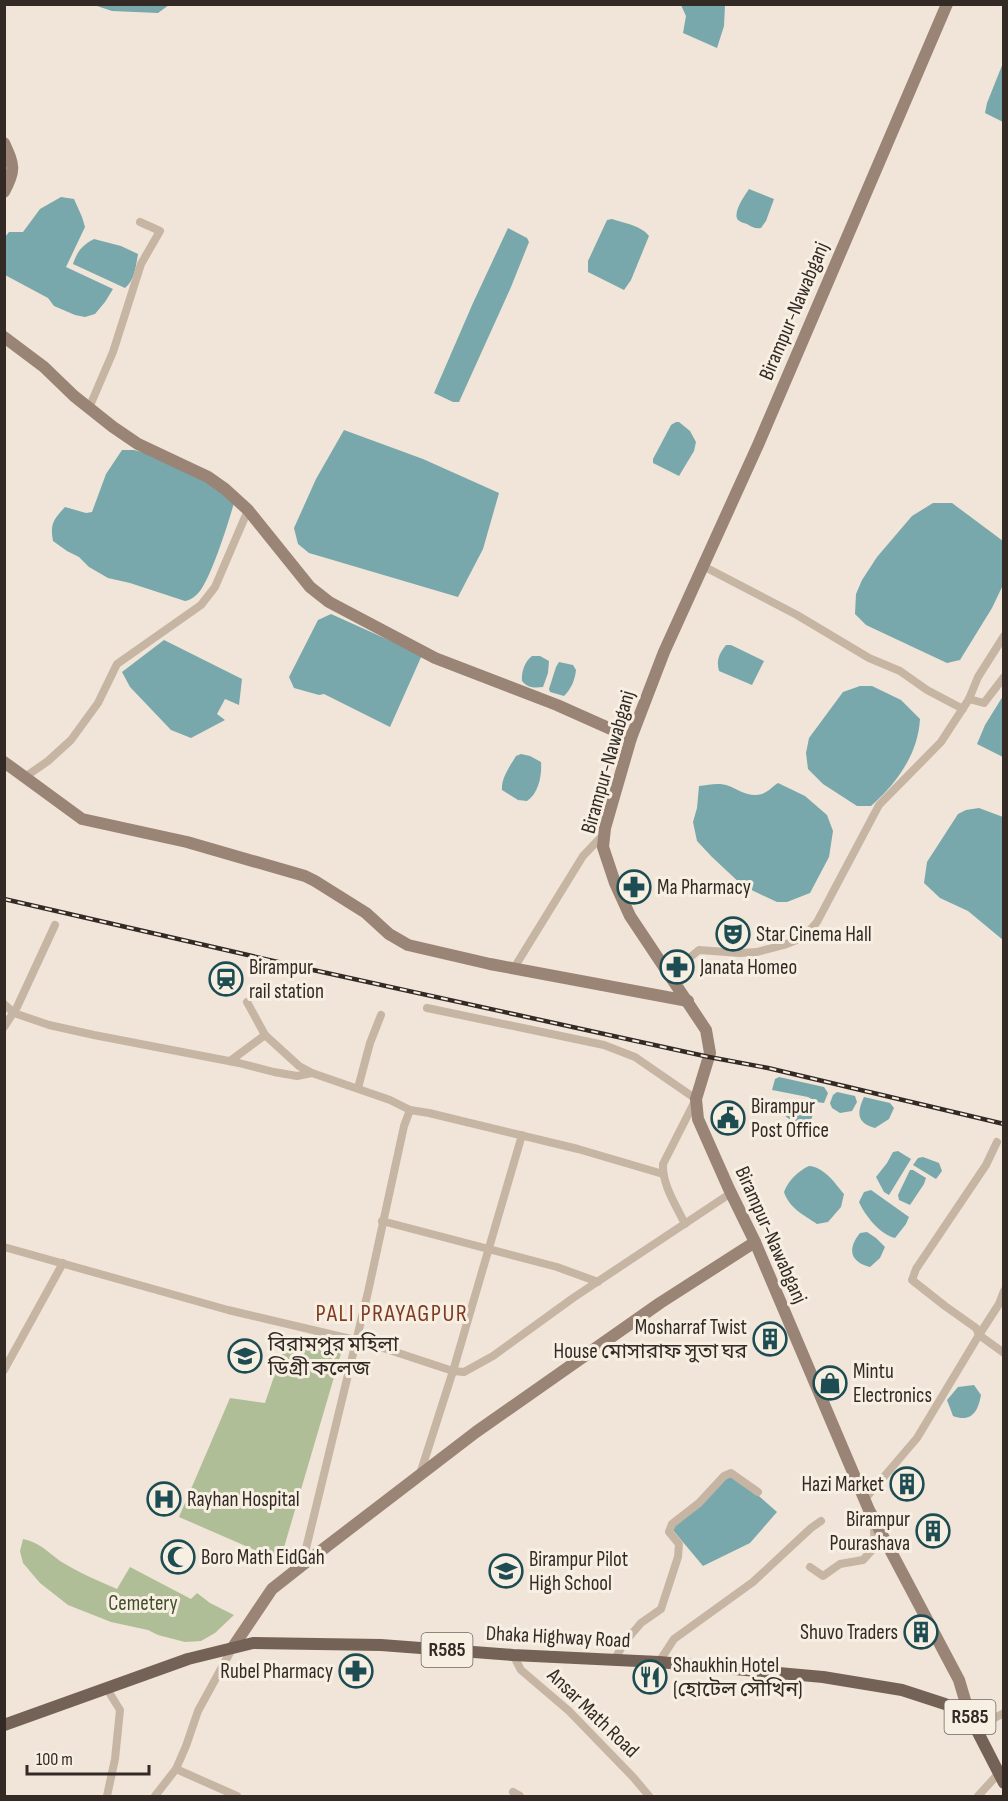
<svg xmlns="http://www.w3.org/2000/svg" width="1008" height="1801" viewBox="0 0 1008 1801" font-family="'Sofia Sans Condensed','Noto Sans Bengali',sans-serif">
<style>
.green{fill:#b0be98}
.water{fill:#78a8ac}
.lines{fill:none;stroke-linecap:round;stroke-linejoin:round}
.street{stroke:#c7b5a4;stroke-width:8}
.secondary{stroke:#9a8476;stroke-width:12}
.primary{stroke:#746257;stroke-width:12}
.rail-casing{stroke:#332a26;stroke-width:4.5}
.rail{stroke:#f8efe3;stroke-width:2;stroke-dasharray:7;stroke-linecap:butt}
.labels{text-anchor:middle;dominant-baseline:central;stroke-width:6;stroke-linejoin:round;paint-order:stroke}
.shield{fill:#f8efe3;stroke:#6e655f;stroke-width:1.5}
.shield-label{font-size:20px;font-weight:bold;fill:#332a26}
.street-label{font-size:21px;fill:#332a26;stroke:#f8efe3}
.poi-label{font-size:21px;fill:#332a26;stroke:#f8efe3;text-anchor:start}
.park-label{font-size:21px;fill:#41502a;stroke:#f8efe3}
.quarter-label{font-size:24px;letter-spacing:1.5px;fill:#7f3b22;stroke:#f8efe3}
</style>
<rect width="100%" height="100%" fill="#f0e5d8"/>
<g class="green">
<polygon points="287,1338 342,1350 280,1561 179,1517 230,1398 265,1403"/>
<path d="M23,1539C39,1542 48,1552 60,1561C78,1572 98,1581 117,1589L130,1567L191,1599L197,1593L210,1603L234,1615L215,1633L201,1641L185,1642L158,1635L148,1630L111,1622L68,1605L40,1583L23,1563L20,1551Z"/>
</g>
<g class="water">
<polygon points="94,5 169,5 158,13 112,11"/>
<polygon points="681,5 725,5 724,26 717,48 683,33 686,16"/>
<polygon points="1003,63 1004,122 1003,122 985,113 987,103"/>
<path d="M749,189L774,199L766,221L761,228C755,229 752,227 747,224C744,223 740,222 738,220C732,213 745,195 749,189Z"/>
<polygon points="61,197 74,199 82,217 85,227 66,267 113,289 105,302 95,314 85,317 75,315 54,306 48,298 5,275 5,237 9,232 23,232 40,209"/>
<path d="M612,219C624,223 642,226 649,236L631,280L624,290L588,272V261L607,220Z"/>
<polygon points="508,228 527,238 529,242 511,287 459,402 453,402 434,393 473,303"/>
<path d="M94,239L121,246L138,254C136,265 135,280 125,288L73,264C77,252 82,245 94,239Z"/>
<polygon points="676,422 679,422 690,431 696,442 694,451 679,476 653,463 653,459 671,425"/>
<polygon points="344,430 423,459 499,493 483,549 458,597 309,553 298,544 294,528 316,479"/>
<path d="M122,450H134L149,454L214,486L234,503C228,524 212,575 200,591C196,596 191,600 185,601L130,583L108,578L89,567L79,557L67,551L53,541C50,524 53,520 65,507L86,513L92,512L106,474Z"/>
<polygon points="933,503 952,503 1003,541 1003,585 992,608 960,660 947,663 866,625 855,614 856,594 862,580 877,557 912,516"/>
<polygon points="331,614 422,655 390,727 324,694 319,695 294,688 289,677 318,620"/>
<polygon points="164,640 242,679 239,705 225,699 217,714 225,720 191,738 171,730 130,687 122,672"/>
<path d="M726,645H731L764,661L752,685L719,671C716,660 719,654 726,645Z"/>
<path d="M532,656H540L549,661L548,673L543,687C534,688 528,688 522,681C521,672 525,661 532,656Z"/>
<path d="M559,662L573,665L576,670C575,680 571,689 564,696L550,692L549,689L556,667Z"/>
<path d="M860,686H872L901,700L920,719C918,754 897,783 871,806H857L823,784L808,769L806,753L809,738L843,692Z"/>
<polygon points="1003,696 1003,757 977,744 985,725"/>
<path d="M521,754L530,756L541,762C542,775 539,793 527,801L518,800L502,790C501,778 510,766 516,756Z"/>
<path d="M778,783L805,796L827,815L833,831L829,857L810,893L787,902H777L743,886L712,857L697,841L693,822L697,808L699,786C709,785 719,782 729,786C739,790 749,798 762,794C768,792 773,786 778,783Z"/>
<polygon points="979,808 1003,817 1003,940 968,911 940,898 924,883 927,862 958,814 966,810"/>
<polygon points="779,1077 824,1087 828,1093 824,1103 817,1102 808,1097 772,1090 775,1079"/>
<polygon points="837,1092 855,1096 857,1102 852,1111 840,1113 832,1108 830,1103 833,1095"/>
<path d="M864,1097L890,1103L894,1108L889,1119L875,1128C856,1123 857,1112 864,1097Z"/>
<path d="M783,1099C795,1101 805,1105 814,1112L811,1120L804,1124C792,1122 787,1119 780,1110V1103Z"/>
<polygon points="898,1151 911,1159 889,1195 884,1192 876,1177 887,1163 893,1152"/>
<polygon points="923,1157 939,1163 942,1171 936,1179 913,1165 918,1158"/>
<path d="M809,1166C824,1167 835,1183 844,1194L841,1207L828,1222L817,1224C804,1215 789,1208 784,1192C788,1181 798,1171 809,1166Z"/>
<polygon points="910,1170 913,1170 926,1178 924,1184 910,1205 899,1200 898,1195"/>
<path d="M871,1190L909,1217L906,1224L895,1238C880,1235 864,1214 859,1202L864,1192Z"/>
<path d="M867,1232L876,1238L885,1247L880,1258L870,1267C850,1262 847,1249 860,1233Z"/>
<path d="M974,1385L981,1395C978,1411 972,1423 953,1416L947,1400L958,1387Z"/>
<polygon points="728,1475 744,1483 777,1512 750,1543 703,1566 672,1529"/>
</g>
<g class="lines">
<g class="street">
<polyline points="89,408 113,352 141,264 160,231 140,222"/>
<polyline points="703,566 797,615 869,658 900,671 927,690 963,709"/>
<polyline points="969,699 984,703 1004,677"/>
<polyline points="25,777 48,761 71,740 98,703 117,664 201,605 215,587 248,510"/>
<polyline points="514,968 583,856 604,834"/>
<polyline points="670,974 699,950 740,953 757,952 784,945 804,937 817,922 879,805 941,742 969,699 978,677 1004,636"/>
<polyline points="247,1002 265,1035 299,1066 312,1073 390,1100 410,1110 429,1113 578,1149 663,1174"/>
<polyline points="4,1004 14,1013 49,1025 94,1035 239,1063 274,1072 297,1076 312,1073"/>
<path d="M427,1008L604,1045L635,1057L696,1099L663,1164C662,1185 676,1205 685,1224"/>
<polyline points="4,1027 17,1007 55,925"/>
<polyline points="230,1061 265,1035"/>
<polyline points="358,1088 370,1043 381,1015"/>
<polyline points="382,1221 557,1267 598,1282"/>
<polyline points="4,1247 228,1310 368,1343 453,1371 464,1372 493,1356 573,1298 731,1193"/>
<polyline points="979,1335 976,1328 945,1306 912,1280 916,1269 986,1165 997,1142"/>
<polyline points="979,1335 999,1304 1004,1291"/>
<polyline points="4,1370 63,1263"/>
<polyline points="420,1474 453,1371 522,1135"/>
<polyline points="865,1499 917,1438 979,1335 1004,1353"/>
<polyline points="302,1565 368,1292 404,1126 410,1110"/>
<polyline points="810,1567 823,1576 840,1564 863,1560 872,1550 875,1542 874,1531 878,1526"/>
<polyline points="233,1647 198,1711 186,1746 176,1769 237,1796"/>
<polyline points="513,1655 521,1670 569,1711 633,1777 649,1796"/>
<polyline points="615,1659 624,1643 641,1623 661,1609 678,1557 679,1544 669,1532 672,1524 699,1503 724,1476 731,1473 758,1492"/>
<polyline points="659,1662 674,1639 753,1582 811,1528 821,1521"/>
<polyline points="107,1689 120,1710 115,1759 107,1796"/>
<polyline points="974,1725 985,1723 1004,1713"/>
<polyline points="513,1792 520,1796"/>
<polyline points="155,1796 176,1769"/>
<polyline points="978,1796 999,1773"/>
</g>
<g class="secondary">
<polyline points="947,4 758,445 664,652 631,738 605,828 603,847 615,883 630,916 706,1030 710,1053 696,1099 698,1119 729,1189 755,1242 869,1510 959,1680 970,1717"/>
<path d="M4,143C14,165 16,170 4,192"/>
<polyline points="4,337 44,367 74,396 113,427 138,444 208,477 225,489 248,510 310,587 329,602 435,658 557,705 631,738"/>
<polyline points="4,762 82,819 187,842 305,876 315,881 366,913 389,934 408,945 490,964 688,1001"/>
<polyline points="233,1647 272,1589 305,1563 476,1432 660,1303 755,1242"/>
</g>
<polyline class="primary" points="4,1725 188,1659 253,1643 381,1645 513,1655 659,1662 823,1677 902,1690 945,1704 970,1717 1004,1783"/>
<g class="rail-casing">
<polyline id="rail" points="4,899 313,970 709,1057 768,1068 1004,1124"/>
</g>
<use href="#rail" class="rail"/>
</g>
<defs>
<g id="pharmacy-ring" transform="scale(1.725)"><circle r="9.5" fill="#f8efe3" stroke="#1d4d52" stroke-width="1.5"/><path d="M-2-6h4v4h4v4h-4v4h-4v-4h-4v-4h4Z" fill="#1d4d52"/></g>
<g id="theatre-ring" transform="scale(1.725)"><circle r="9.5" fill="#f8efe3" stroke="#1d4d52" stroke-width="1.5"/><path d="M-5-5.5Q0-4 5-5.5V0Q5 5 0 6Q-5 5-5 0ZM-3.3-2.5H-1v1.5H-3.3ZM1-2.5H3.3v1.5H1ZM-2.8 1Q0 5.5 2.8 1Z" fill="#1d4d52"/></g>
<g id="station-ring" transform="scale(1.725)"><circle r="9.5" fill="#f8efe3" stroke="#1d4d52" stroke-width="1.5"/><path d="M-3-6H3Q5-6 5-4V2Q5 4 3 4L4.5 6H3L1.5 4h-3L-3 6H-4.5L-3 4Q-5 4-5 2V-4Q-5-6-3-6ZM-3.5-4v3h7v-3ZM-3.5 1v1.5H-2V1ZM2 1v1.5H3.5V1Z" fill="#1d4d52"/></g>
<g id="civic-ring" transform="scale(1.725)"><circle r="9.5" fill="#f8efe3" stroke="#1d4d52" stroke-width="1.5"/><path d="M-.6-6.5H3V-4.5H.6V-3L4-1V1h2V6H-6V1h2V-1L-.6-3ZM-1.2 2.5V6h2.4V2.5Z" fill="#1d4d52"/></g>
<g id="building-ring" transform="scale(1.725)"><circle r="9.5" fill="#f8efe3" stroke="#1d4d52" stroke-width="1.5"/><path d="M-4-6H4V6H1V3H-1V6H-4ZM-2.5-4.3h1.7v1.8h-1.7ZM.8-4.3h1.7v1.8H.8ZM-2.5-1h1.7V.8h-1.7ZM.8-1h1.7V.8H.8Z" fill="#1d4d52"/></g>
<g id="university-ring" transform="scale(1.725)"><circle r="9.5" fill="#f8efe3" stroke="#1d4d52" stroke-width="1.5"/><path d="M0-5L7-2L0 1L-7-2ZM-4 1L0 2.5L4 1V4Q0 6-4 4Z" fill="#1d4d52"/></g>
<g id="shop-ring" transform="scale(1.725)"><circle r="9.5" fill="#f8efe3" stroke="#1d4d52" stroke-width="1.5"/><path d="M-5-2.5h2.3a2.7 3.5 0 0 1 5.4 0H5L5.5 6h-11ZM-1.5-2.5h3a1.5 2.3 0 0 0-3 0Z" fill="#1d4d52"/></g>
<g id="hospital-ring" transform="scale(1.725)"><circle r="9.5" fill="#f8efe3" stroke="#1d4d52" stroke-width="1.5"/><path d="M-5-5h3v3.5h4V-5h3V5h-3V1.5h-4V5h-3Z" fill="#1d4d52"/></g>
<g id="mosque-ring" transform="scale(1.725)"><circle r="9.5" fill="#f8efe3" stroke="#1d4d52" stroke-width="1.5"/><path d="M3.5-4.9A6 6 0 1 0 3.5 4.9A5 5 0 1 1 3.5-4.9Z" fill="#1d4d52"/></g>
<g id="restaurant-ring" transform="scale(1.725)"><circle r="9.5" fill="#f8efe3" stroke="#1d4d52" stroke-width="1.5"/><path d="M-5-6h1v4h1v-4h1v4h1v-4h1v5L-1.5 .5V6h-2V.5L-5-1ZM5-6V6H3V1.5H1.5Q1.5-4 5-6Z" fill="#1d4d52"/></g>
</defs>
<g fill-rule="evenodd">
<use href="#pharmacy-ring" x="634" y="887"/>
<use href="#theatre-ring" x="733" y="934"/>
<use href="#pharmacy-ring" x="677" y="967"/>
<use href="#station-ring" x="226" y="979"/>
<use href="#civic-ring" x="728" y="1118"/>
<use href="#building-ring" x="770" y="1339"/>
<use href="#university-ring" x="245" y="1356"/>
<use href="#shop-ring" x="830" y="1383"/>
<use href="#building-ring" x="907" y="1484"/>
<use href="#hospital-ring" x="164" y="1499"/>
<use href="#building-ring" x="933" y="1531"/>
<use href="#mosque-ring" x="178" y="1557"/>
<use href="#university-ring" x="506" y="1571"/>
<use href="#building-ring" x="921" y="1632"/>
<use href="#pharmacy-ring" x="356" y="1671"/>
<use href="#restaurant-ring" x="650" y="1677"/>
</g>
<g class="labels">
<g class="shield">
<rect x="421.5" y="1633" width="51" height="34" rx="4.5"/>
<rect x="944.5" y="1700" width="51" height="34" rx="4.5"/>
</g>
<g class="shield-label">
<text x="447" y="1650">R585</text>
<text x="970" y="1717">R585</text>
</g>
<g class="street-label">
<text transform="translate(794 311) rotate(-67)">Birampur-Nawabganj</text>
<text transform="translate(608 762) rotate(-74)">Birampur-Nawabganj</text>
<text transform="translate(771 1235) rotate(66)">Birampur-Nawabganj</text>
<text transform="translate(558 1637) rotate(3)">Dhaka Highway Road</text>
<text transform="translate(593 1713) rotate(44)">Ansar Math Road</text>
</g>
<g class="poi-label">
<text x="657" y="887">Ma Pharmacy</text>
<text x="756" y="934">Star Cinema Hall</text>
<text x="249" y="967">Birampur<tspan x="249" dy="24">rail station</tspan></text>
<text x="700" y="967">Janata Homeo</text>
<text x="751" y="1106">Birampur<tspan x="751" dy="24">Post Office</tspan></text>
<text x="747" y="1327" text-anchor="end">Mosharraf Twist<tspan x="747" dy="24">House মোসারাফ সুতা ঘর</tspan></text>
<text x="268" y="1344">বিরামপুর মহিলা<tspan x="268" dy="24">ডিগ্রী কলেজ</tspan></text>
<text x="853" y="1371">Mintu<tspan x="853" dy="24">Electronics</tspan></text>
<text x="884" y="1484" text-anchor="end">Hazi Market</text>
<text x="187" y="1499">Rayhan Hospital</text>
<text x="910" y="1519" text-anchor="end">Birampur<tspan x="910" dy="24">Pourashava</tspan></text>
<text x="201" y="1557">Boro Math EidGah</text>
<text x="529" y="1559">Birampur Pilot<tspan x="529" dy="24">High School</tspan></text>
<text x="898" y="1632" text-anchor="end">Shuvo Traders</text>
<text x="673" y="1665">Shaukhin Hotel<tspan x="673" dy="24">(হোটেল সৌখিন)</tspan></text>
<text x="333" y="1671" text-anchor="end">Rubel Pharmacy</text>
</g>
<g class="park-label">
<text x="143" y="1603">Cemetery</text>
</g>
<g class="quarter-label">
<text x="392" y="1313">PALI PRAYAGPUR</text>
</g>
</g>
<rect width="1008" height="1801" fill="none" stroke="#332a26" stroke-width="12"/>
<path d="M27 1765v9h122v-9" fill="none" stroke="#332a26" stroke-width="3"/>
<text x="36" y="1765" font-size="18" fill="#332a26" stroke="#f8efe3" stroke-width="4.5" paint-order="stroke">100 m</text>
</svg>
